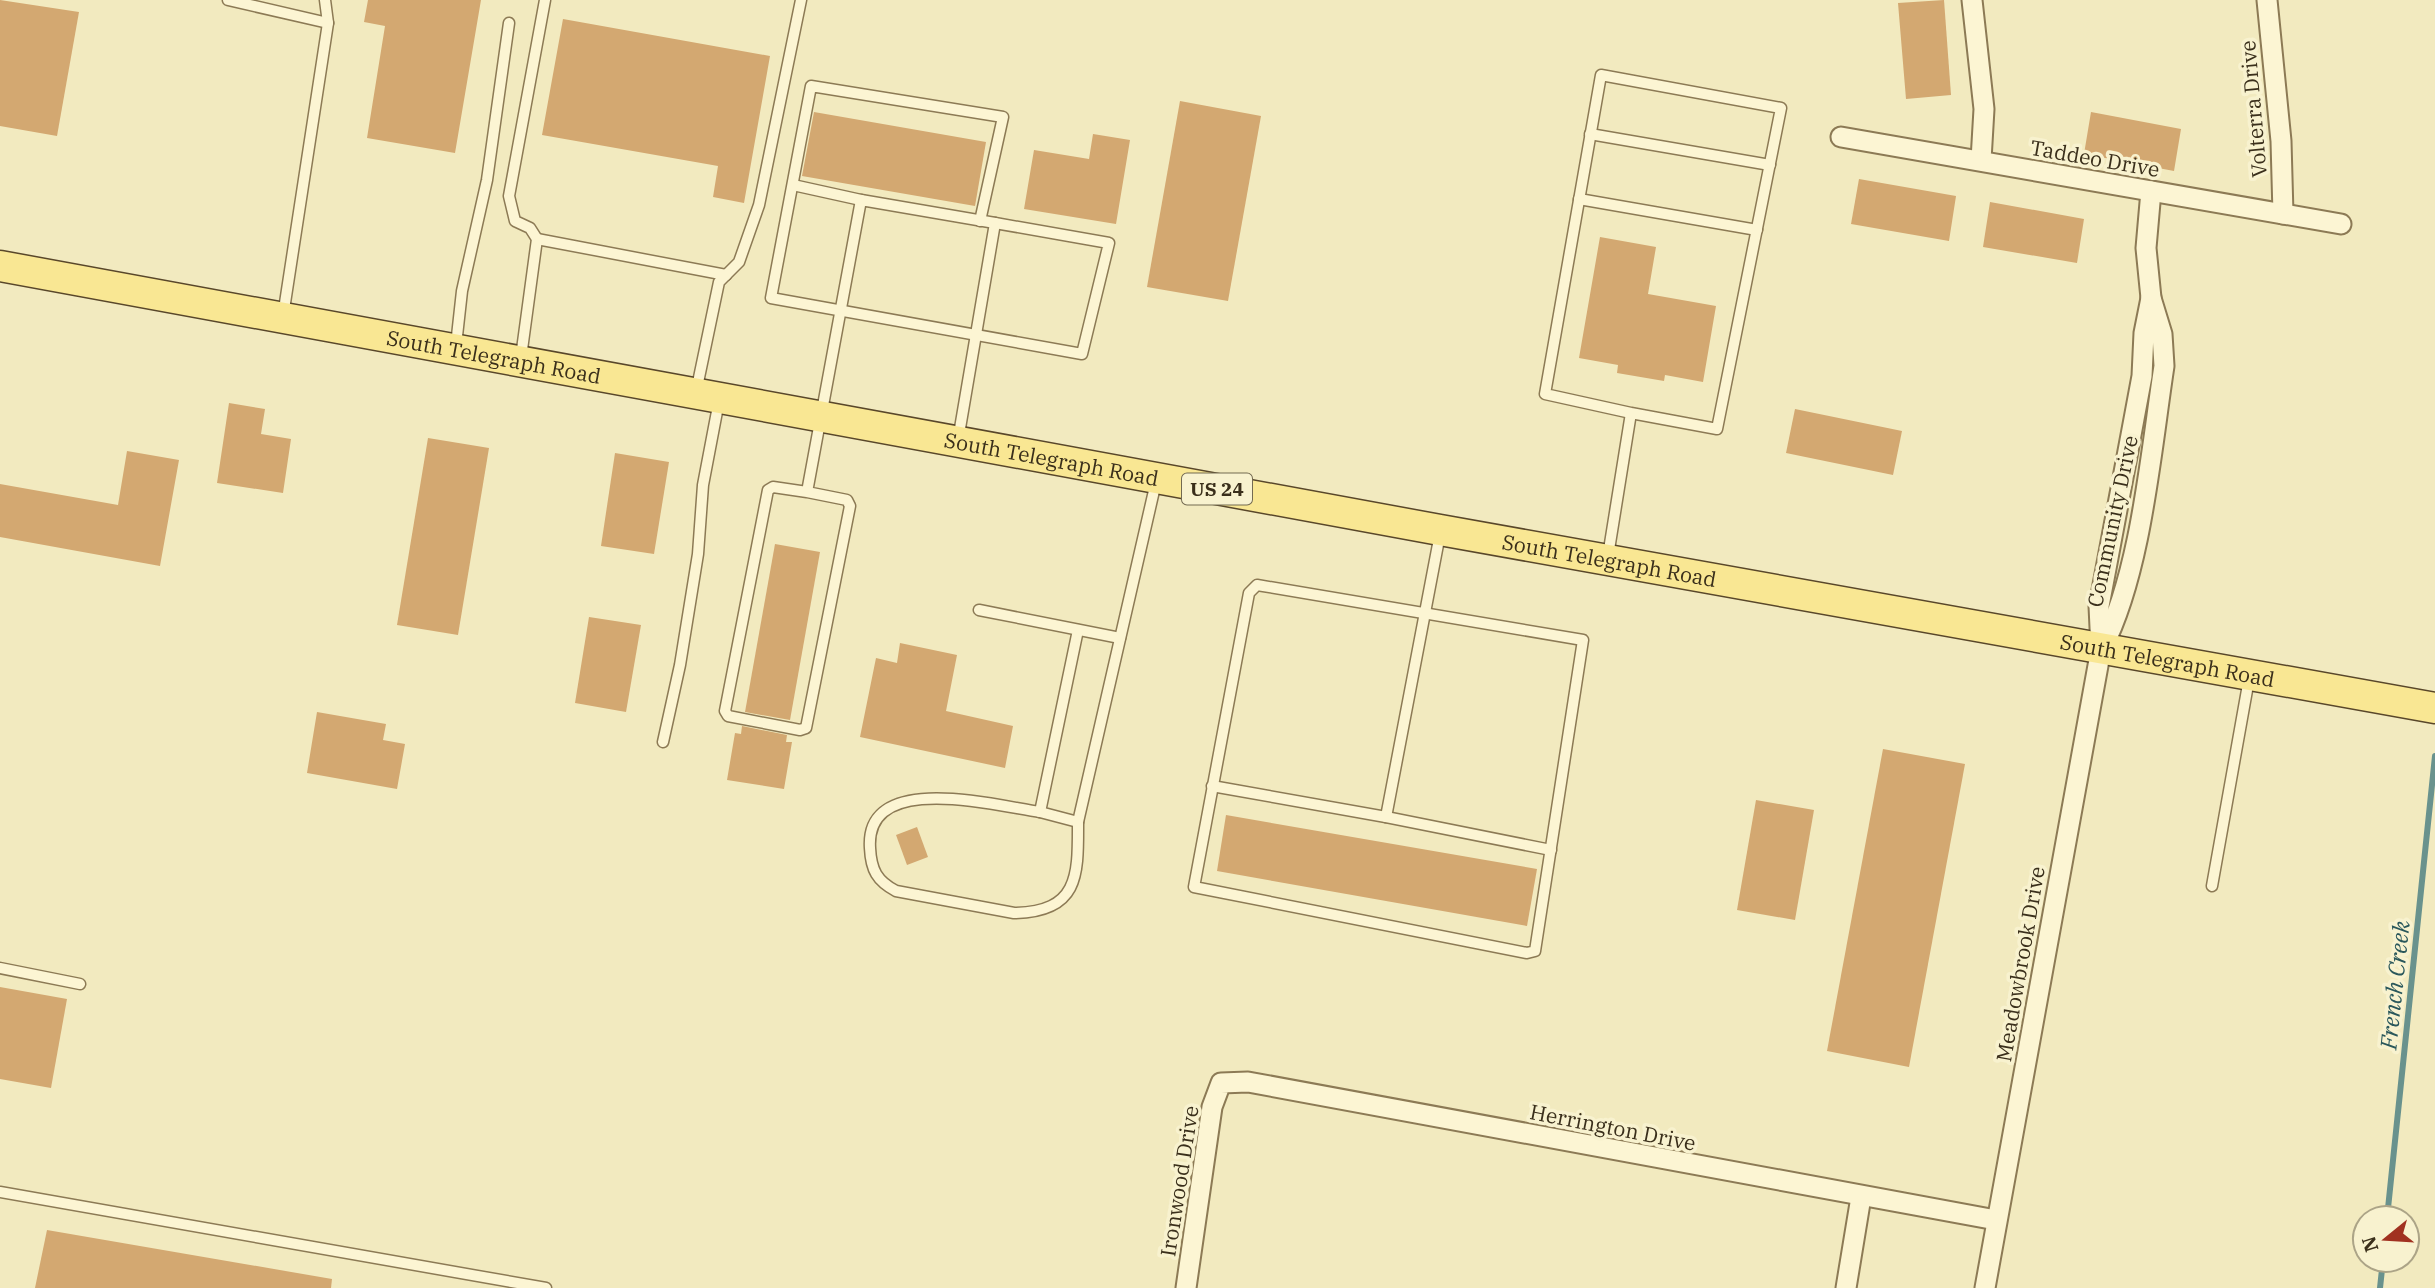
<svg xmlns="http://www.w3.org/2000/svg" width="2435" height="1288" viewBox="0 0 2435 1288" font-family="'IBM Plex Serif',serif">
<style>
.lines{fill:none;stroke-linecap:round;stroke-linejoin:round}
.stream{stroke:#69928d;stroke-width:6}
.building{fill:#d3a871}
.service-casing{stroke:#8c7a55;stroke-width:13}
.minor-casing{stroke:#8c7a55;stroke-width:23}
.primary-casing{stroke:#59472a;stroke-width:33}
.service{stroke:#fcf5d3;stroke-width:10}
.minor{stroke:#fcf5d3;stroke-width:19}
.primary{stroke:#f9e793;stroke-width:30}
.labels{text-anchor:middle;dominant-baseline:central;stroke-width:7;stroke-linejoin:round;paint-order:stroke}
.shield{fill:#f8f2cf;stroke:#736a51;stroke-width:2}
.shield-label{font-size:19px;font-weight:bold;fill:#3a2f1b}
.street-label{font-size:21px;fill:#3a2f1b;stroke:#f8f2cf}
.water-label{font-size:23px;font-style:italic;fill:#29575b;stroke:#f8f2cf}
</style>
<rect width="100%" height="100%" fill="#f2eabf"/>
<g class="lines">
<g class="stream">
<polyline points="2387,1218 2435,756"/>
<polyline points="2380,1288 2383,1260"/>
</g>
</g>
<g class="building">
<polygon points="0,0 79,12 57,136 0,126"/>
<polygon points="368,0 481,0 455,153 367,138 385,26 364,22"/>
<polygon points="1944,0 1951,95 1906,99 1898,3"/>
<polygon points="563,19 770,56 744,203 713,197 718,166 542,135"/>
<polygon points="1180,101 1261,116 1228,301 1147,287"/>
<polygon points="814,112 986,142 975,206 802,176"/>
<polygon points="2091,112 2181,129 2174,171 2084,154"/>
<polygon points="1093,134 1130,140 1116,224 1024,209 1034,150 1089,159"/>
<polygon points="1859,179 1956,196 1949,241 1851,224"/>
<polygon points="1990,202 2084,219 2077,263 1983,247"/>
<polygon points="1600,237 1656,247 1648,294 1716,306 1703,382 1665,375 1664,381 1617,373 1618,365 1579,358"/>
<polygon points="229,403 265,409 261,434 291,439 283,493 217,483"/>
<polygon points="1795,409 1902,431 1893,475 1786,453"/>
<polygon points="428,438 489,448 458,635 397,625"/>
<polygon points="127,451 179,460 160,566 0,537 0,484 118,505"/>
<polygon points="615,453 669,462 654,554 601,546"/>
<polygon points="775,544 820,552 790,720 745,712"/>
<polygon points="589,617 641,625 626,712 575,703"/>
<polygon points="900,643 957,655 946,711 1013,726 1005,768 860,737 876,658 897,663"/>
<polygon points="317,712 386,724 383,740 405,744 397,789 307,773"/>
<polygon points="742,726 787,735 786,742 792,742 784,789 727,780 735,733 741,734"/>
<polygon points="1883,749 1965,764 1909,1067 1827,1051"/>
<polygon points="1756,800 1814,810 1795,920 1737,910"/>
<polygon points="1226,815 1537,869 1527,926 1217,871"/>
<polygon points="917,827 928,857 907,865 896,835"/>
<polygon points="0,987 67,999 51,1088 0,1079"/>
<polygon points="47,1230 332,1279 331,1288 35,1288"/>
</g>
<g class="lines">
<g class="service-casing">
<g id="service">
<polyline points="228,0 328,23"/>
<polyline points="1590,134 1770,165"/>
<polyline points="793,185 861,200"/>
<polyline points="1579,199 1757,230"/>
<polyline points="980,221 1003,117 811,86 771,298 1082,354 1109,243 995,223"/>
<polyline points="537,239 726,275"/>
<polyline points="283,316 328,23 325,0"/>
<polyline points="456,345 462,291 487,180 509,23"/>
<polyline points="521,357 537,239 530,228 515,221 509,196 545,0"/>
<polyline points="696,392 719,282 739,262 759,205 801,0"/>
<polyline points="807,492 773,487 768,490 725,711 728,716 800,730 806,728 850,506 847,500 807,492 861,200 995,223 958,440"/>
<polyline points="1608,556 1631,413 1545,394 1601,75 1781,108 1717,429 1631,413"/>
<polygon points="1257,585 1583,640 1535,951 1527,953 1194,887 1249,593"/>
<polyline points="979,610 1120,638"/>
<polyline points="1078,630 1040,812 1078,822 1156,482"/>
<polyline points="663,742 680,665 698,554 703,485 719,401"/>
<polyline points="1212,786 1386,817 1551,850"/>
<path d="M1040,812C996,806 865,770 870,848C871,870 877,881 896,891L1014,913C1080,912 1078,874 1078,822"/>
<polyline points="1386,817 1440,534"/>
<polyline points="2212,886 2249,679"/>
<polyline points="0,968 80,984"/>
<polyline points="0,1192 546,1288"/>
</g>
</g>
<g class="minor-casing">
<g id="minor">
<polyline points="1972,0 1984,109 1981,160"/>
<polyline points="2267,0 2281,141 2283,214"/>
<polyline points="1841,137 2341,224"/>
<path d="M2102,648C2141,573 2151,451 2164,366L2162,334L2151,298L2146,248L2151,191"/>
<polyline points="1186,1288 1212,1107 1221,1083 1248,1082 1996,1220"/>
<polyline points="1846,1288 1861,1197"/>
<polyline points="1985,1288 2101,649 2099,606 2134,419 2142,376 2144,333 2151,298"/>
</g>
</g>
<g class="primary-casing">
<g id="primary">
<path id="s1" d="M0,266L1440,530L2435,708"/>
</g>
</g>
<use href="#service" class="service"/>
<use href="#minor" class="minor"/>
<use href="#primary" class="primary"/>
</g>
<g class="labels">
<rect class="shield" x="1182" y="473.5" width="70" height="31" rx="5"/>
<g class="shield-label">
<text x="1217" y="489">US 24</text>
</g>
<g class="street-label">
<text transform="translate(2253 109) rotate(-95)">Volterra Drive</text>
<text transform="translate(2095 158) rotate(10)">Taddeo Drive</text>
<text stroke="none"><textPath href="#s1" startOffset="502">South Telegraph Road</textPath></text>
<text stroke="none"><textPath href="#s1" startOffset="1069">South Telegraph Road</textPath></text>
<text transform="translate(2112 521) rotate(-78)">Community Drive</text>
<text stroke="none"><textPath href="#s1" startOffset="1636">South Telegraph Road</textPath></text>
<text stroke="none"><textPath href="#s1" startOffset="2203">South Telegraph Road</textPath></text>
<text transform="translate(2020 964) rotate(-80)">Meadowbrook Drive</text>
<text transform="translate(1613 1127) rotate(11)">Herrington Drive</text>
<text transform="translate(1179 1181) rotate(-81)">Ironwood Drive</text>
</g>
<g class="water-label">
<text transform="translate(2394 985) rotate(-84)">French Creek</text>
</g>
</g>
<g transform="translate(2386 1239) rotate(252)"><circle r="33" fill="#f8f2cf" stroke="#aca487" stroke-width="2"/>
<path d="M0-5L12 26L0 18L-12 26Z" fill="#a13120"/>
<text y="-10" font-size="19" font-weight="bold" text-anchor="middle" fill="#3a2f1b">N</text>
</g>
</svg>
